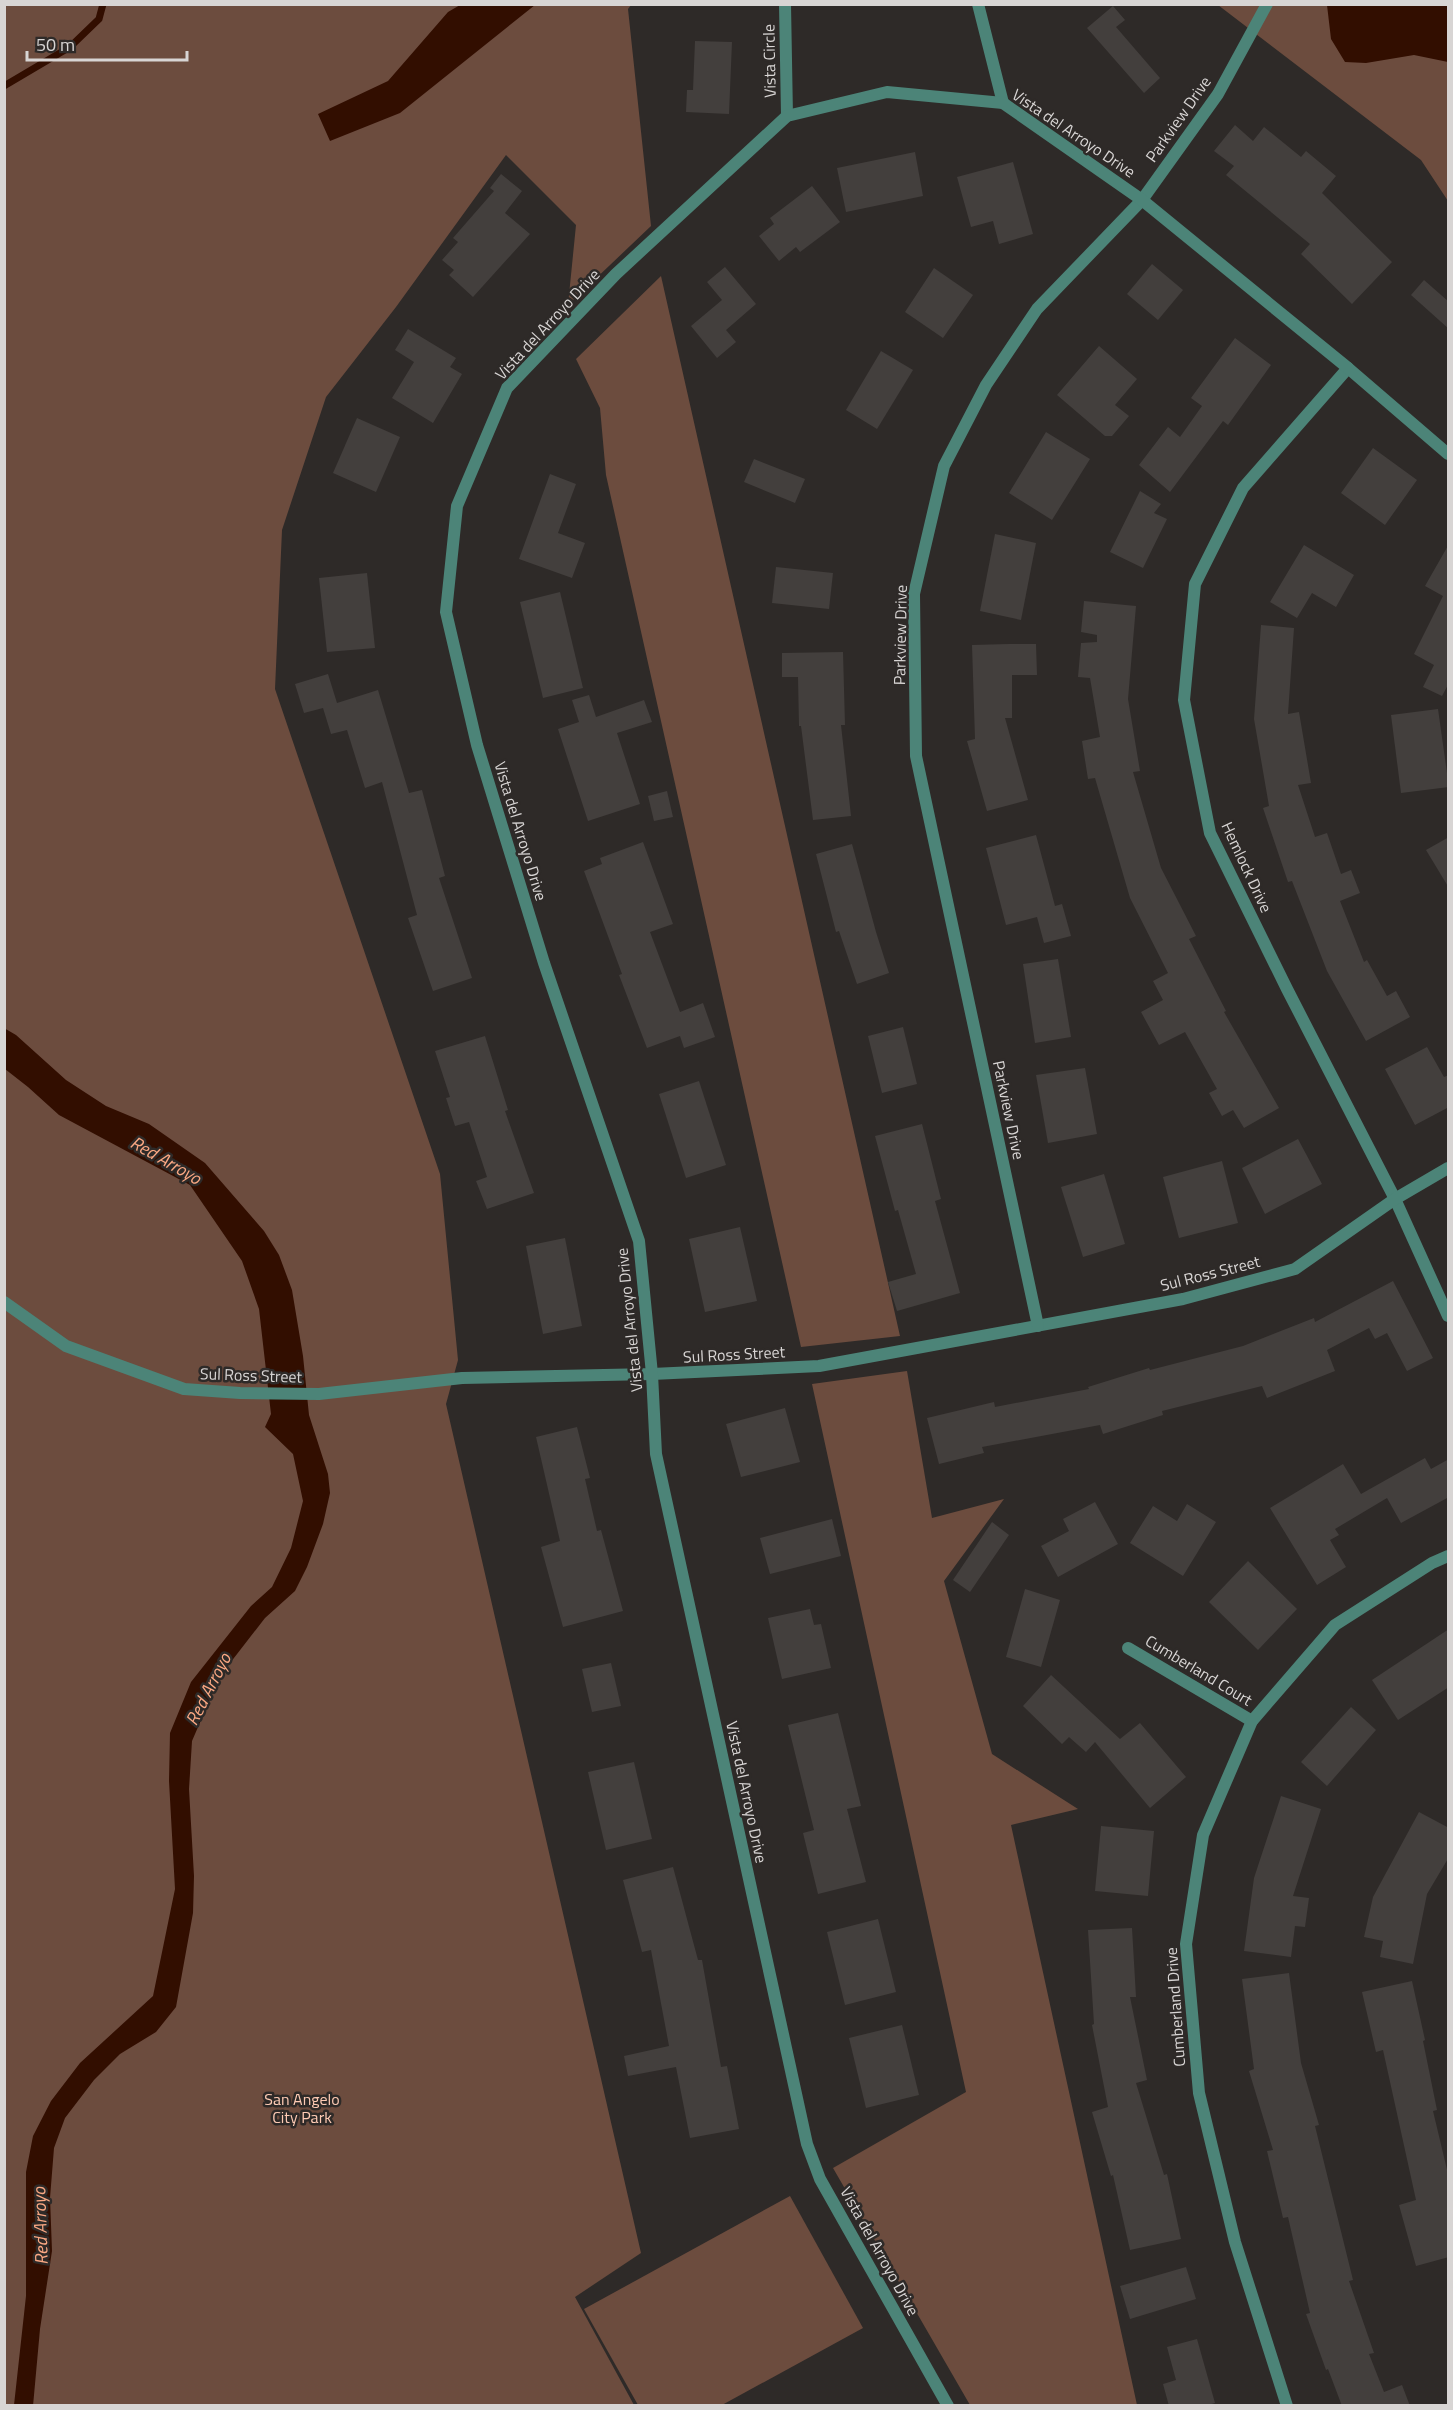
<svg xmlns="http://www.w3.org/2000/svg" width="1453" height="2410" viewBox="0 0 1453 2410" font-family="'Titillium Web',sans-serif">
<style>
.green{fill:#6c4c3e}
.water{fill:#320e00}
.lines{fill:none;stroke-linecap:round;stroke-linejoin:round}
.stream{stroke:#320e00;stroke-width:7}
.building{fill:#433f3d}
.street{stroke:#4c8478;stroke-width:12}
.labels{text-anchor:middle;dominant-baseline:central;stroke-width:5;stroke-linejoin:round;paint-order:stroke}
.street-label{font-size:16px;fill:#d8d5d4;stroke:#2e2a28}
.park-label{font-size:16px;fill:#fecbb4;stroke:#2e2a28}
.water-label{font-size:18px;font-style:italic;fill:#fba883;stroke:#2e2a28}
</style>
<rect width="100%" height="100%" fill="#2e2a28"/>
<g class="green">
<polygon points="5,5 631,5 628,9 651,226 568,305 576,225 506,155 396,307 326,397 282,530 275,689 440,1174 458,1360 446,1404 641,2253 575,2297 634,2405 5,2406"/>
<polygon points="1218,5 1448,5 1448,201 1421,160"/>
<polygon points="661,276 900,1336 801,1347 606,475 600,408 576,359"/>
<polygon points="907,1371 932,1518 1004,1499 944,1581 992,1754 1078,1809 1011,1825 1137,2405 970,2405 833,2168 966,2092 812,1384"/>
<polygon points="790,2196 863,2328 722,2405 638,2405 584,2309"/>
</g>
<g class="water">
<polygon points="460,5 535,5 400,113 330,141 318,114 388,81 448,12"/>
<polygon points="1327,5 1448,5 1448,62 1414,55 1366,63 1345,62 1331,39"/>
<polygon points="4,1028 16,1035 66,1080 106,1106 149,1124 205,1163 264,1231 279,1255 292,1290 303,1356 309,1415 328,1474 330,1493 323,1524 307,1567 295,1591 265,1618 220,1676 192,1741 189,1789 194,1876 193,1913 176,2007 156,2032 120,2054 94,2080 65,2118 54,2148 50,2198 52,2251 40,2329 33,2406 14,2405 26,2296 26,2172 33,2136 51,2101 80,2063 153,1996 175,1889 169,1781 170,1733 191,1682 251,1606 272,1587 291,1548 303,1501 293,1454 265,1427 271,1414 259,1309 242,1261 190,1185 59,1115 28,1087 5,1069"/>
</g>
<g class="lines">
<polyline class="stream" points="4,86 70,47 99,19 103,4"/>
</g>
<g class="building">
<polygon points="1113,6 1125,20 1116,27 1160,78 1144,93 1087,28"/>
<polygon points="695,41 732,42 729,114 686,112 687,90 693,90"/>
<polygon points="1235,125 1253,141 1264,127 1301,157 1306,151 1336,176 1322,193 1392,262 1352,304 1301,254 1310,244 1226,175 1234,166 1214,151"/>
<polygon points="915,152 923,196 846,212 837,168"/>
<polygon points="1013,162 1033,234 999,244 993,221 971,227 957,177"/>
<polygon points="501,174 522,191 505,213 530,234 473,297 449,275 454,270 442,260 458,242 453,238 494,191 490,188"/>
<polygon points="812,186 840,222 800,252 796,247 779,261 759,236 774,224 770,218"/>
<polygon points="1152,264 1183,290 1158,320 1127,294"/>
<polygon points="725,267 756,304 726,330 736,342 717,358 691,326 722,300 707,282"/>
<polygon points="934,268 973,295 943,338 905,312"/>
<polygon points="1424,280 1449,302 1449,329 1411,295"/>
<polygon points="408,329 456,358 450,367 462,374 433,423 392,398 414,362 395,350"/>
<polygon points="1235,338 1271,365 1228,425 1223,421 1170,492 1139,465 1168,427 1180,437 1202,406 1191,398"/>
<polygon points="1099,346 1137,379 1115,405 1129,416 1112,436 1105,436 1057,395"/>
<polygon points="881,351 913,370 877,429 846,410"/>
<polygon points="357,418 400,437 376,492 333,473"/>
<polygon points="1046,432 1090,459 1052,520 1009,493"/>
<polygon points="1373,448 1417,480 1385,525 1341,493"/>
<polygon points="754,459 805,479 795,503 744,482"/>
<polygon points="550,474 576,484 558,533 585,543 572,578 519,559"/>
<polygon points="1140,491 1161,504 1154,513 1167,519 1143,568 1110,552"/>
<polygon points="995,534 1036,543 1021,620 980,611"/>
<polygon points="1449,544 1449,683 1442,696 1423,687 1434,665 1414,654 1443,596 1425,586"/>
<polygon points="1304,545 1354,575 1336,607 1312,593 1297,618 1270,602"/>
<polygon points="776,567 833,573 829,609 772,603"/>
<polygon points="367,573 375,648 327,652 319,578"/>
<polygon points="560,592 583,688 543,698 520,602"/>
<polygon points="1084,601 1136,606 1128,699 1140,771 1133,772 1161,868 1196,936 1189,939 1226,1011 1224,1012 1279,1108 1244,1128 1233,1110 1222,1116 1209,1093 1217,1089 1185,1032 1159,1045 1141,1012 1163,1000 1153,981 1168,973 1130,898 1095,778 1088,779 1082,741 1100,737 1090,678 1078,677 1081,643 1097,642 1097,635 1081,632"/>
<polygon points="1261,625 1294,628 1288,714 1299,712 1311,783 1298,785 1315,837 1327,833 1341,874 1351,870 1360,893 1340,901 1364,962 1367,960 1387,996 1396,991 1410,1017 1366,1041 1327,971 1292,881 1288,882 1263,808 1269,806 1254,719"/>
<polygon points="1009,644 1036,644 1037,675 1012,675 1012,718 1005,718 1028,800 987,811 967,741 975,739 972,645"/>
<polygon points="843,652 845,725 841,725 851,816 813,820 801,726 799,726 798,677 782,677 782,653"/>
<polygon points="328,674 337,703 378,690 409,793 422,790 445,876 439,878 472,978 433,991 408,918 417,915 382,782 365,788 347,730 331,734 323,708 304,713 295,684"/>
<polygon points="589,695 596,717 644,700 652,722 617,733 640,804 588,821 558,729 579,722 572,700"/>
<polygon points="1438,709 1449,787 1401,793 1391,715"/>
<polygon points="667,791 673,817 654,821 648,796"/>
<polygon points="1036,835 1055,906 1062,904 1071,936 1044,943 1037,917 1006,925 986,848"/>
<polygon points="1449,837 1449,888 1426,850"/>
<polygon points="643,842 673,924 650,932 680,1012 703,1003 715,1037 684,1048 680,1036 647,1048 619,975 622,974 584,871 602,864 600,858"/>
<polygon points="852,844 876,932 889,973 857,984 839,931 836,932 816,854"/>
<polygon points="1058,959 1071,1037 1035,1043 1023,964"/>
<polygon points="903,1027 917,1084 882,1093 868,1036"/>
<polygon points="485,1036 508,1110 505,1111 534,1193 487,1209 476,1181 487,1177 469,1122 455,1126 446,1098 450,1097 435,1051"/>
<polygon points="1427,1047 1444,1077 1449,1075 1449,1107 1415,1125 1385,1069"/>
<polygon points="1085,1068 1097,1134 1048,1143 1036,1075"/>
<polygon points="699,1081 726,1165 686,1178 659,1094"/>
<polygon points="922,1124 941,1199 935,1201 960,1293 897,1311 888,1282 916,1274 898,1210 895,1211 875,1136"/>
<polygon points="1298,1139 1322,1184 1265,1214 1242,1168"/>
<polygon points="1222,1161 1238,1223 1179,1238 1163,1177"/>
<polygon points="1104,1174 1125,1244 1083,1257 1061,1187"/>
<polygon points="740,1227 757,1301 705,1312 689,1239"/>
<polygon points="565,1238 582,1326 543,1334 526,1246"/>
<polygon points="1393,1281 1433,1358 1407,1371 1387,1333 1375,1339 1369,1328 1327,1350 1335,1371 1267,1398 1262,1386 1162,1411 1163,1415 1103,1434 1100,1425 982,1447 984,1453 939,1464 927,1418 994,1402 995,1407 1089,1389 1088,1387 1149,1368 1150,1370 1243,1346 1314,1318 1315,1322"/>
<polygon points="785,1408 800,1462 741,1477 726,1424"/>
<polygon points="577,1427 590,1478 585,1479 597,1531 601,1530 623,1611 563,1627 541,1547 560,1541 536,1437"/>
<polygon points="1425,1458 1431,1469 1449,1459 1449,1497 1401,1523 1387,1498 1335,1529 1339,1535 1330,1540 1346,1567 1317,1585 1270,1508 1343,1464 1361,1494"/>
<polygon points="1095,1502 1118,1544 1058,1577 1041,1546 1069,1531 1063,1519"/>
<polygon points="1187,1504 1216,1522 1183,1576 1130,1543 1153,1506 1177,1521"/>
<polygon points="832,1519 841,1556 770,1574 760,1538"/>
<polygon points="992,1522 1009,1535 970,1592 953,1580"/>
<polygon points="1248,1561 1297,1609 1258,1650 1209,1602"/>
<polygon points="1025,1589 1060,1600 1041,1667 1006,1657"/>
<polygon points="810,1609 814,1625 821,1624 831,1668 782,1679 768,1618"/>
<polygon points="1449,1629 1449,1687 1398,1720 1372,1680"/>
<polygon points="611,1663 621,1706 592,1712 582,1669"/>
<polygon points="1051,1675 1120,1739 1140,1723 1186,1777 1150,1808 1095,1742 1086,1752 1069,1737 1062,1744 1023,1706"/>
<polygon points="1351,1707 1376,1730 1327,1786 1301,1762"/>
<polygon points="838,1713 861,1806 847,1809 866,1882 818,1894 803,1833 814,1830 788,1725"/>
<polygon points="634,1762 652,1839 606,1850 588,1772"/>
<polygon points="1281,1796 1321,1809 1293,1896 1309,1898 1305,1927 1295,1926 1291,1957 1244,1951 1254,1878"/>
<polygon points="1419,1812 1449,1828 1449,1857 1427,1894 1413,1964 1380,1957 1383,1941 1364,1937 1373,1897"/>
<polygon points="1101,1826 1154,1831 1148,1896 1095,1891"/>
<polygon points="673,1867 698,1960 702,1960 721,2067 727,2066 739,2129 690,2138 676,2067 628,2076 624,2056 669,2046 651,1950 642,1952 623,1880"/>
<polygon points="878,1919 896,1992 845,2005 827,1932"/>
<polygon points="1132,1928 1136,1997 1130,1997 1147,2080 1136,2083 1164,2175 1167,2174 1181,2239 1130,2250 1113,2175 1111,2176 1092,2112 1108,2107 1092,2025 1094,2024 1088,1930"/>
<polygon points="1289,1973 1301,2063 1319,2125 1315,2126 1353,2280 1349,2281 1374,2353 1369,2354 1384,2392 1402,2385 1410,2406 1342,2406 1328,2369 1326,2370 1306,2314 1310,2313 1288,2217 1283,2218 1267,2151 1273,2150 1249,2071 1254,2069 1242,1979"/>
<polygon points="1412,1981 1425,2040 1423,2041 1437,2110 1433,2111 1449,2178 1449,2257 1416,2266 1399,2205 1416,2200 1383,2050 1376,2052 1362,1992"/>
<polygon points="902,2025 919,2095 866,2108 849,2038"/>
<polygon points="1186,2267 1196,2299 1130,2319 1120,2286"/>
<polygon points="1197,2339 1215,2403 1205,2406 1169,2406 1163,2384 1176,2380 1167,2347"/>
</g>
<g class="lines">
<g class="street">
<polyline points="785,4 787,116"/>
<polyline points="978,4 1003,103"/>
<polyline points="1348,368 1243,488 1195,584 1184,700 1210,833 1287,989 1395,1199 1448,1316"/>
<polyline points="4,1302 66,1346 184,1389 240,1393 319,1394 462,1378 652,1374 819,1366 1183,1299 1295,1269 1395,1199 1448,1168"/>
<polyline points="1038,1326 916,756 914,594 944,466 986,385 1037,309 1142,200 1218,94 1267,4"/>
<polyline points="1128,1648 1252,1721"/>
<polyline points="948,2406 820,2179 807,2144 656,1454 652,1374 639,1241 544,963 477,745 446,612 457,506 507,388 616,274 787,116 887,92 1003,103 1142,200 1348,368 1448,454"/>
<polyline points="1287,2406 1235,2242 1199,2093 1186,1944 1203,1835 1252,1721 1335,1625 1432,1563 1448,1556"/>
</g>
</g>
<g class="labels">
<g class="street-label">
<text transform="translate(769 61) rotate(-91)">Vista Circle</text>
<text transform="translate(1178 119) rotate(-55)">Parkview Drive</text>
<text transform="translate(1074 133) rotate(34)">Vista del Arroyo Drive</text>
<text transform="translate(547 324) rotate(-47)">Vista del Arroyo Drive</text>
<text transform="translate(900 635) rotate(-89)">Parkview Drive</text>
<text transform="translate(521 831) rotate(73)">Vista del Arroyo Drive</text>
<text transform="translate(1247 867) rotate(65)">Hemlock Drive</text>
<text transform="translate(1009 1110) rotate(78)">Parkview Drive</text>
<text transform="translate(1210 1273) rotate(-14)">Sul Ross Street</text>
<text transform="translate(629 1320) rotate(-96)">Vista del Arroyo Drive</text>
<text transform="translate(734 1354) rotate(-3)">Sul Ross Street</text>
<text transform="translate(251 1375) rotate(2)">Sul Ross Street</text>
<text transform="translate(1199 1670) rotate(31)">Cumberland Court</text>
<text transform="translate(747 1792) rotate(78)">Vista del Arroyo Drive</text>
<text transform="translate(1175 2007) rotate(-94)">Cumberland Drive</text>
<text transform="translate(880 2251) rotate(61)">Vista del Arroyo Drive</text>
</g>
<g class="park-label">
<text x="302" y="2099">San Angelo<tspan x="302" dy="18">City Park</tspan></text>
</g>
<g class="water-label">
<text transform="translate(166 1160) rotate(30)">Red Arroyo</text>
<text transform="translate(208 1689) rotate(-63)">Red Arroyo</text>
<text transform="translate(40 2226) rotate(-92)">Red Arroyo</text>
</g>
</g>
<rect width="1453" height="2410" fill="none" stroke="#d8d5d4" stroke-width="12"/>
<path d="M27 51v9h160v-9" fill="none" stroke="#d8d5d4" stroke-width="3"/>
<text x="36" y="51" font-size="18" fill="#d8d5d4" stroke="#2e2a28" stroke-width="4.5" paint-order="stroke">50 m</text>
</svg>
